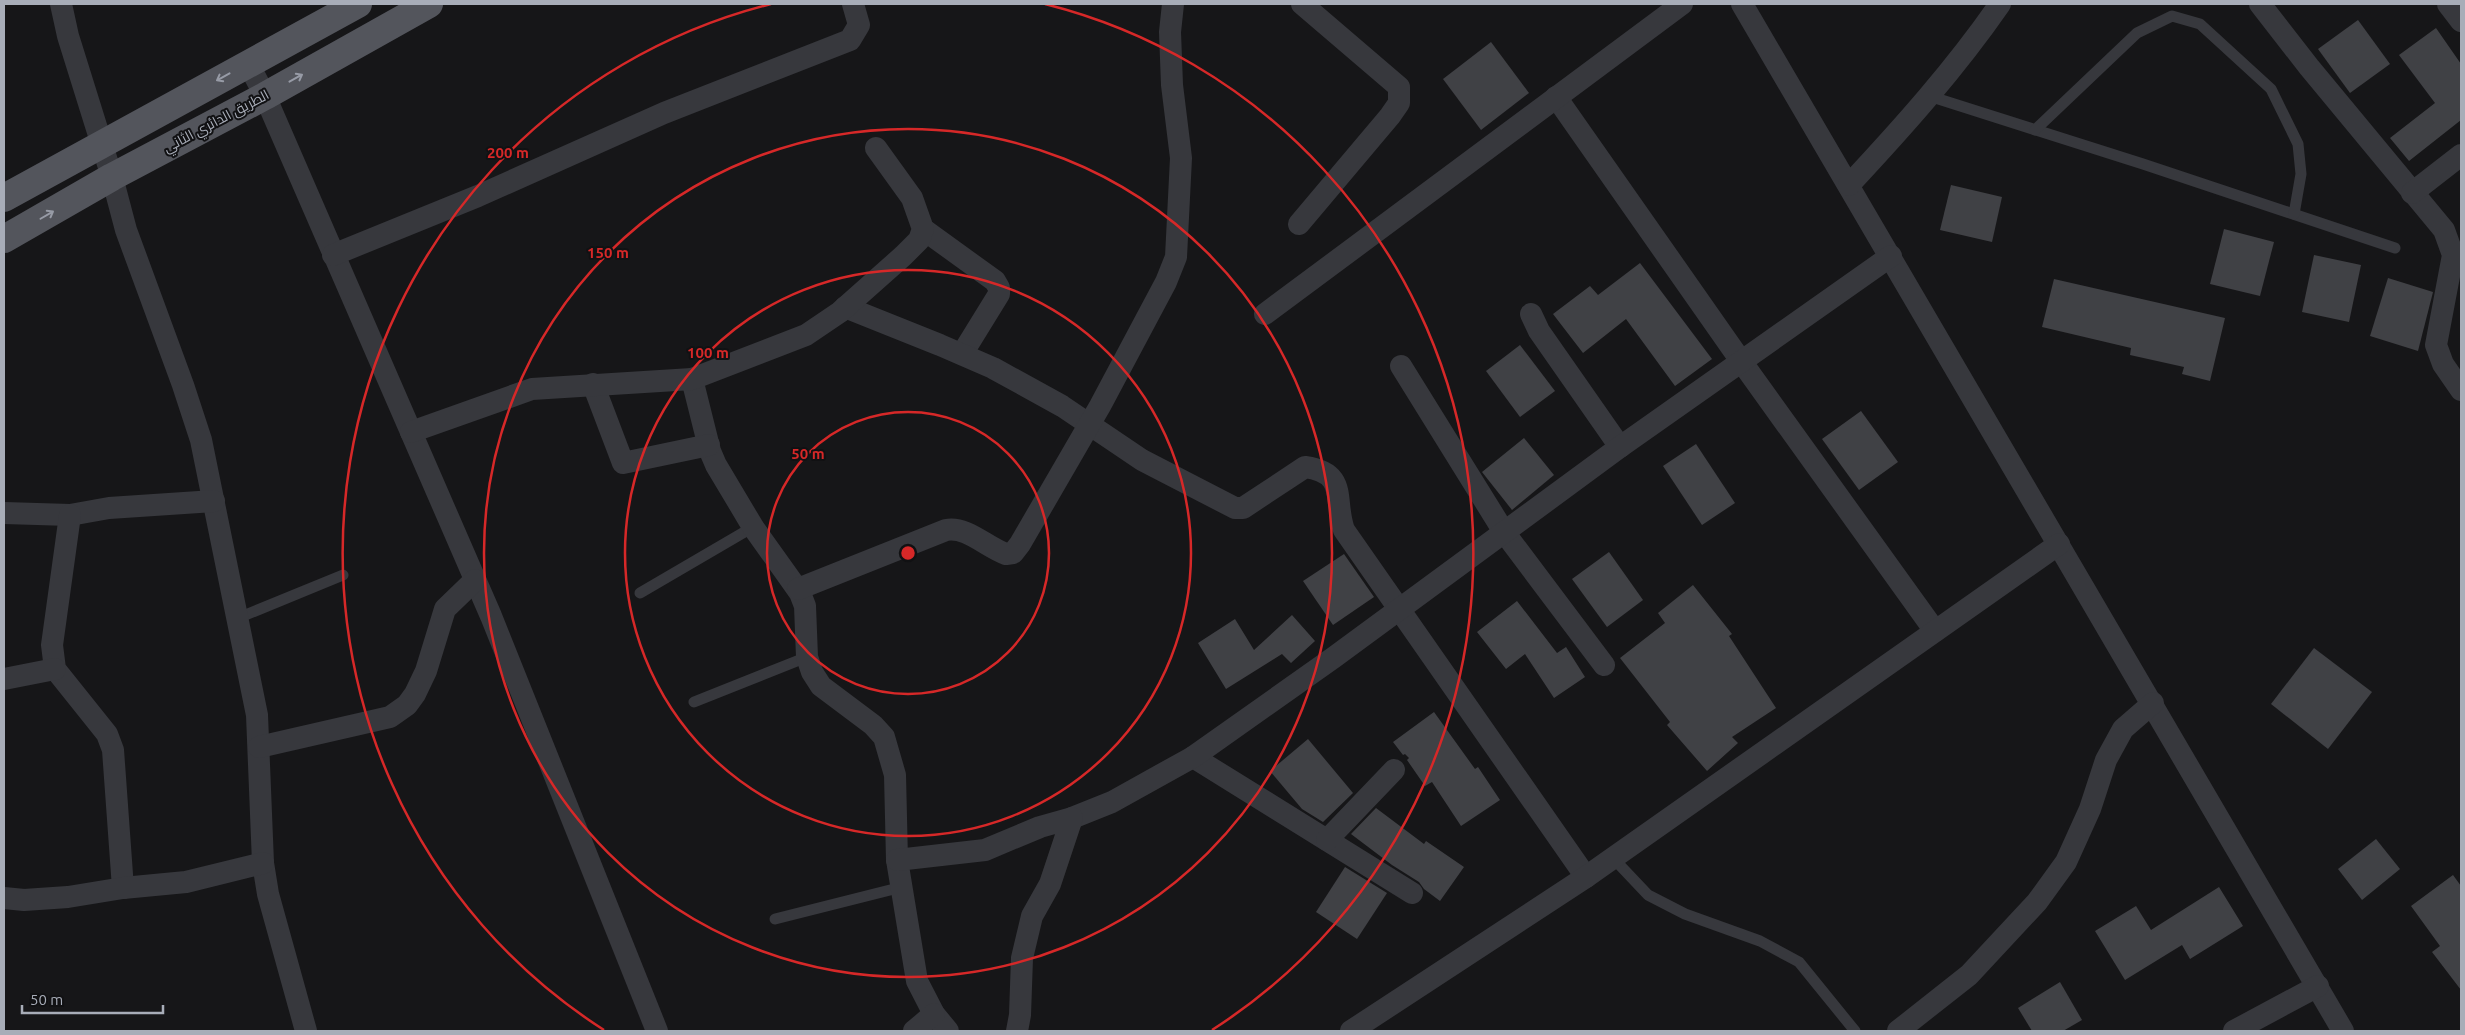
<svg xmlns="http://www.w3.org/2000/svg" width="2465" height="1035" viewBox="0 0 2465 1035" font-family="Ubuntu,Cairo,sans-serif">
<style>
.building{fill:#404145}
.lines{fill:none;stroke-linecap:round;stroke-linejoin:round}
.lane{stroke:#37383d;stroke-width:11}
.street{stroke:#37383d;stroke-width:22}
.primary{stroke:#53555c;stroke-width:28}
.oneway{stroke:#979ba6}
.ring{fill:none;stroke:#d62828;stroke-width:2.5}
.labels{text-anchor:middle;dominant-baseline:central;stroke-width:4;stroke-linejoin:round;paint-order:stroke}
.street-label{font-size:14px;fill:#a8adb8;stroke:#111113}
.centre{fill:#d62828;stroke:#111113;stroke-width:2.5}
.ring-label{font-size:15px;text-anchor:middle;font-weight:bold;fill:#d62828;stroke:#111113;stroke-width:4;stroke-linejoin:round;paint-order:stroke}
</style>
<rect width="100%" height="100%" fill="#161618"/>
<g class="building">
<polygon points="2358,20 2390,64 2350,93 2318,49"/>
<polygon points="2436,28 2461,64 2461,120 2409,161 2390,138 2435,103 2399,55"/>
<polygon points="1491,42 1529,93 1481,130 1443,79"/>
<polygon points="1951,185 2002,197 1992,242 1940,230"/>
<polygon points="2224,229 2274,242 2260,296 2210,284"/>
<polygon points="2314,255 2361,265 2349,322 2302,312"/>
<polygon points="1640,263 1712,359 1675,386 1626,319 1583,353 1553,314 1590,286 1598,295"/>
<polygon points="2388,278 2433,292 2418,351 2370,336"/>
<polygon points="2054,279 2225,318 2210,381 2182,374 2184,367 2130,355 2131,348 2042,327"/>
<polygon points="1520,345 1555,391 1520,417 1486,371"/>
<polygon points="1861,411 1898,462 1859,490 1822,439"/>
<polygon points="1524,438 1554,475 1512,510 1482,472"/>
<polygon points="1696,444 1735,503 1702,525 1663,466"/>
<polygon points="1609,552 1643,600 1607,627 1572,579"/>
<polygon points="1344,554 1374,597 1333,625 1303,581"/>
<polygon points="1693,585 1732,634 1729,636 1776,708 1732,737 1738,743 1707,771 1667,725 1670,722 1620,658 1665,623 1658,613"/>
<polygon points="1517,601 1557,653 1566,647 1585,677 1554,698 1525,654 1506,669 1477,632"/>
<polygon points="1292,615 1315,641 1291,663 1282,654 1226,689 1198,643 1235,619 1254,650"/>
<polygon points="2314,648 2372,692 2328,749 2271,704"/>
<polygon points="1434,712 1475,769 1478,767 1500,800 1461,826 1432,782 1425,786 1407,760 1409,758 1405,754 1403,755 1393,742"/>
<polygon points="1308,739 1353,793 1323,822 1302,809 1270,771"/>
<polygon points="1376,808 1424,844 1426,841 1464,867 1440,901 1424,889 1419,882 1392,865 1351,834"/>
<polygon points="2376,839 2400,869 2362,900 2338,869"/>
<polygon points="1345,867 1387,893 1357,939 1316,912"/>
<polygon points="2453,875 2461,886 2461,990 2432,952 2440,946 2411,906"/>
<polygon points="2219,887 2243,926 2190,959 2182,945 2125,980 2095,931 2136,906 2151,930"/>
<polygon points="2060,982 2082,1020 2063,1031 2032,1031 2018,1008"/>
</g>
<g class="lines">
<g class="lane">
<polyline points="1929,96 2143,164 2395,248"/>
<polyline points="2035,130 2137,33 2172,16 2200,24 2271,89 2298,144 2301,174 2294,214"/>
<polyline points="640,593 753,527"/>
<polyline points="238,618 343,575"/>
<polyline points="694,702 807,657"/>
<polyline points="1613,858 1648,895 1685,914 1760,941 1799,962 1855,1031"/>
<polyline points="775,919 902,887"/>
</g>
<g class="street">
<polyline points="61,4 68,36 112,177 126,230 183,385 201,440 257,715 263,863 268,894 306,1031"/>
<polyline points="1742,4 2343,1031"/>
<polyline points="2260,4 2309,67 2444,230 2453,255 2436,345 2443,364 2461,390"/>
<polyline points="2448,4 2461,21"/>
<polyline points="248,63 265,96 491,616 657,1031"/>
<polyline points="1556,97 1741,361 1935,631"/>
<path d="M1849,185C1903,127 1955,69 2000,4"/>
<polyline points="2412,193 2461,155"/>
<polyline points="1299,224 1390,116 1399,103 1399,87 1302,4"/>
<polyline points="923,229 995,281 999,288 999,294 962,354"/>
<polyline points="333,255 478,196 664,113 850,40 859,25 853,4"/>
<path d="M845,307L940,345L993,368L1062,406L1142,460L1235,508H1243L1305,467C1349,473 1333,500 1344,530L1586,877"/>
<polyline points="1265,314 1682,4"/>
<polyline points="1531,314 1539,331 1620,447"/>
<polyline points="1401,366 1504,532 1604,665"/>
<polyline points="692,379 710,451 716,465 753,527 800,593 805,606 807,657 812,672 821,686 873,725 884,737 895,775 897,860 917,981 934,1014 948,1031"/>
<polyline points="593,384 623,463 709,445"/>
<polyline points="411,432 532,389 692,379 806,335 840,312 903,256 919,240 923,229 912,198 876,148"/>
<polyline points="4,513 70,515 109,508 214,501"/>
<polyline points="70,515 52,645 55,669 107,734 113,750 123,888"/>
<path d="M798,589L946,530C967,526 986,547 1006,554L1013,553L1020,544L1100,406L1166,282L1176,257L1181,158L1172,85L1170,32L1173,4"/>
<polyline points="4,679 55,669"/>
<polyline points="259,747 390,717 407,705 415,694 426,671 445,609 475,580"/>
<polyline points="1193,757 1412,893"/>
<polyline points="1072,818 1112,802 1193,757 1333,658 1620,447 1891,256"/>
<polyline points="1327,840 1394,770"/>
<polyline points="897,860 985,850 1040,827 1072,818 1050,884 1032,916 1022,958 1020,1015 1017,1031"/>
<polyline points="4,898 24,900 68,897 123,888 186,882 263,863"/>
<polyline points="914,1031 934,1014"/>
<polyline points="1351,1031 1586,877 2059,544"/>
<polyline points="1898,1031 1969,975 2037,902 2066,862 2090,809 2106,760 2123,729 2153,703"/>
<polyline points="2234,1031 2318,986"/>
</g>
<g class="primary">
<polyline points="4,198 358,4"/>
<polyline points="4,239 112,177 265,96 429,4"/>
</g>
</g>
<defs><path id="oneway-shaft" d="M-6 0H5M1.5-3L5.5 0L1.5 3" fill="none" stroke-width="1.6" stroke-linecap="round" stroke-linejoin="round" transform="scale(1.25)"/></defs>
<g class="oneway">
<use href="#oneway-shaft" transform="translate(223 77) rotate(151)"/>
<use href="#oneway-shaft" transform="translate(296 78) rotate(-29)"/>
<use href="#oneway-shaft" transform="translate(47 215) rotate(-30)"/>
</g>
<g class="ring">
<circle cx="908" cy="553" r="141"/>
<circle cx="908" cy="553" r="283"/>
<circle cx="908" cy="553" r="424"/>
<path d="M604 1030A566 566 0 0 1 771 4M1045 4A566 566 0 0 1 1212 1030"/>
</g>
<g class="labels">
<g class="street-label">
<text transform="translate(216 121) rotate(-28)">الطريق الدائري الثاني</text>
</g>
</g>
<circle cx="908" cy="553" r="8" class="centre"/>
<g class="ring-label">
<text x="508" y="158">200 m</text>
<text x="608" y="258">150 m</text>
<text x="708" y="358">100 m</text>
<text x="808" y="459">50 m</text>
</g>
<rect width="2465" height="1035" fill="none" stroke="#a8adb8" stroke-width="10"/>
<path d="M22 1005v8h141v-8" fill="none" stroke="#a8adb8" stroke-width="2.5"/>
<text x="30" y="1005" font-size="15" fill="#a8adb8" stroke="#111113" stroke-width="4" paint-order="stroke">50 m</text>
</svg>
